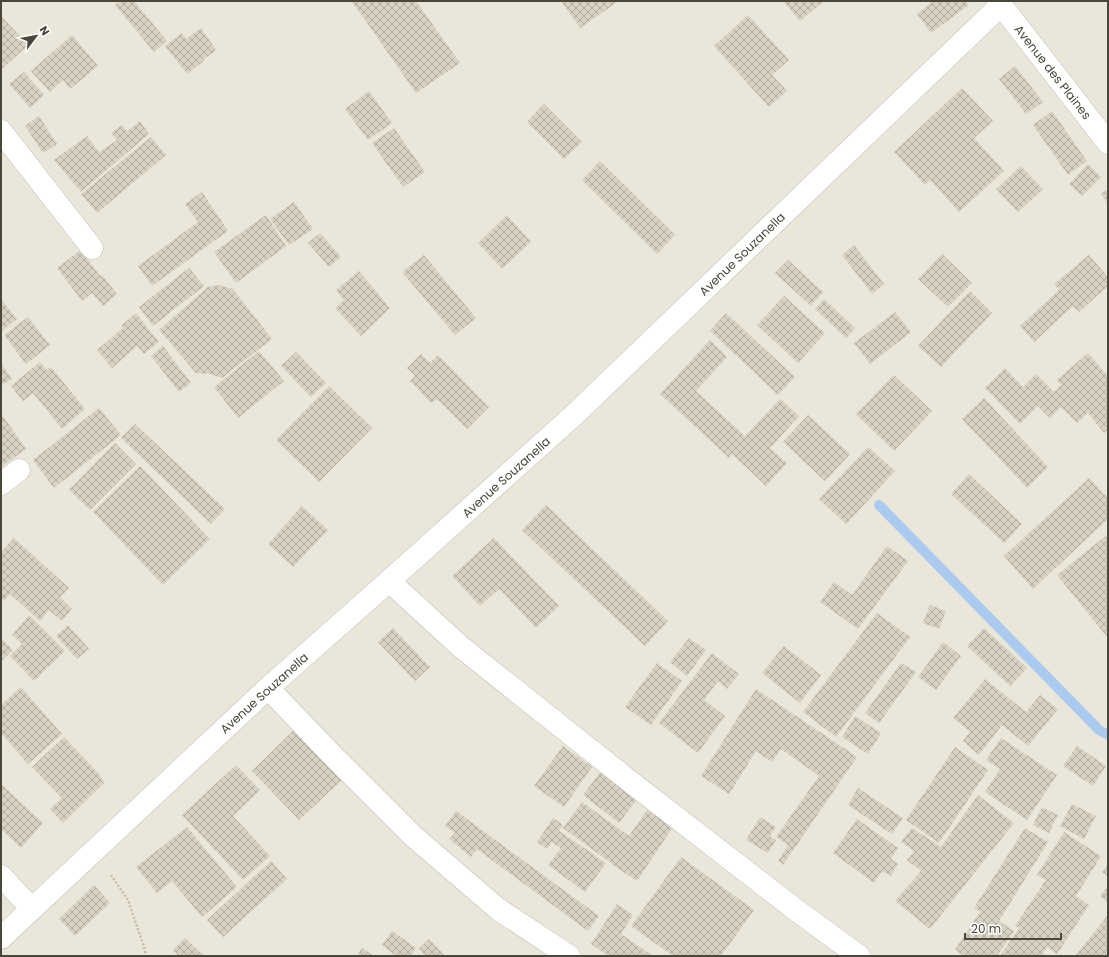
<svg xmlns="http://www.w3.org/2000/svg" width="1109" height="957" viewBox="0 0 1109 957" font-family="Poppins,sans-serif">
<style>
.residential{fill:#eae7da}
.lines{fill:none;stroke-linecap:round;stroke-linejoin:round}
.stream{stroke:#abcaf0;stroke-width:10}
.building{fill:url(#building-cross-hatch)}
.minor-casing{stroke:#c1beae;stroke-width:23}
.path{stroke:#c3bca0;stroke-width:2.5;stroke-dasharray:2 2;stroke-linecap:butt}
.minor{stroke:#fff;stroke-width:22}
.labels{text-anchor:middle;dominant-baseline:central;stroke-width:3;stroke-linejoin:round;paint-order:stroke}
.street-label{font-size:12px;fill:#4a4639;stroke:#fff}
</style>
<defs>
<pattern id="building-cross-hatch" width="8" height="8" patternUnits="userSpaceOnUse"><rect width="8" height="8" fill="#d7d2c1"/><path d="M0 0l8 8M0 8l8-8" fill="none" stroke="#b0ac9e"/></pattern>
</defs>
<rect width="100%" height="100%" fill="#f6f4ec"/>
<rect class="residential" x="1" y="1" width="1107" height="955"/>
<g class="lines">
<polyline class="stream" points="879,505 1099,730 1108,735"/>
</g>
<g class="building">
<polygon points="120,1 134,1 167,41 154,52 115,5"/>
<polygon points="351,1 416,1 460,63 416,93 363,17"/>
<polygon points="561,1 619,1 580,28"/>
<polygon points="783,1 824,1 800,21"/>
<polygon points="931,1 965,1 969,5 931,33 917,14 932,2"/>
<polygon points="748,15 789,60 772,75 787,91 769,107 714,46"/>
<polygon points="1,16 28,45 1,70"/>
<polygon points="201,28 216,50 203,60 204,61 187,74 165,46 182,33 186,39"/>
<polygon points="72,35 98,66 70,89 63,80 50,92 31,71"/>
<polygon points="1015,66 1043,102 1026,114 999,79"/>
<polygon points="24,72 44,95 30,108 9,84"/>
<polygon points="962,88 993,121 974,138 1004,171 959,212 930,180 925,185 894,152"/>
<polygon points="369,91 392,123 368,140 345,109"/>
<polygon points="544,104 582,142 564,159 527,122"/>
<polygon points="1052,111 1087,161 1068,175 1033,125"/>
<polygon points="39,116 57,144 43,153 25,126"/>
<polygon points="140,121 149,134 81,192 54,160 87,136 99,152 117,140 111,133 122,125 127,131"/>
<polygon points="394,128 425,172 403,187 372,143"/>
<polygon points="151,137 166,155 97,213 81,194"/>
<polygon points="600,161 675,235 657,254 582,180"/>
<polygon points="1088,164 1101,177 1082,196 1069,184"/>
<polygon points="1021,166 1043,189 1018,212 996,189"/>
<polygon points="1108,189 1108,204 1101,194"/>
<polygon points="202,192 228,231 152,286 138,266 198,222 185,204"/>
<polygon points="294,202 313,229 289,245 270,219"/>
<polygon points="266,215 286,246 236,283 214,252"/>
<polygon points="507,215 531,242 502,269 478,243"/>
<polygon points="320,233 341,257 329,267 308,243"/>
<polygon points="854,245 884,284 872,294 842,255"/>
<polygon points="81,250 100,276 102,275 117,294 103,306 92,293 82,301 57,268"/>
<polygon points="942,254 972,283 948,307 918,279"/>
<polygon points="424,255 476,318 455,335 402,272"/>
<polygon points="1089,255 1108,277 1108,286 1079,312 1073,306 1034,342 1020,326 1059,290 1054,284"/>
<polygon points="788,260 823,292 811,306 775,273"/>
<polygon points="189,268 204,286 153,326 139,307"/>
<polygon points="359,271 390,308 361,336 335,308 344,300 336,290"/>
<polygon points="218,285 233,289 272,339 222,378 210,374 196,373 159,330 208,287"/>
<polygon points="970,291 992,313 941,367 918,346"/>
<polygon points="784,296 825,333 798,363 757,325"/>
<polygon points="1,299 17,319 1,332"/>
<polygon points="824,299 855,328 846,338 815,309"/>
<polygon points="895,312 911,332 870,364 854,343"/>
<polygon points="136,313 159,342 144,354 137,346 112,368 97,350 123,328 121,326"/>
<polygon points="726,313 795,377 778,395 710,331"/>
<polygon points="28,317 50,345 26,364 4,335"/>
<polygon points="710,340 727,357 696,391 745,436 780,399 799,416 770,448 787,463 766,486 732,454 729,458 660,394"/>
<polygon points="163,346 191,383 179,392 151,356"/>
<polygon points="259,351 284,381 238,418 214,387"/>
<polygon points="296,352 326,383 311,397 281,366"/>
<polygon points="1088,353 1108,376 1108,429 1104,433 1088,413 1077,423 1061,407 1050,418 1038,406 1020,424 985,388 1005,368 1023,387 1036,374 1054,392 1061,385 1057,380"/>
<polygon points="421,354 430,363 438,355 489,407 467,429 437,399 431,403 410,381 415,376 407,368"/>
<polygon points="40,362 47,370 51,367 85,409 62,429 33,393 23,401 11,386"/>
<polygon points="1,363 12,379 1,386"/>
<polygon points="894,375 932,411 894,451 856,414"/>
<polygon points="329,386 372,428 319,482 276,440"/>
<polygon points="984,398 1048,467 1027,488 962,419"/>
<polygon points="99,408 121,435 54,488 33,460"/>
<polygon points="1,413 26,449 1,467"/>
<polygon points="808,415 850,454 825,481 783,442"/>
<polygon points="135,424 225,509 211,524 121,438"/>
<polygon points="115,443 136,464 90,510 69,490"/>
<polygon points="868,447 895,471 846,524 819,499"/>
<polygon points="140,466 210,539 163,585 93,512"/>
<polygon points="969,474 1022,524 1004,543 951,494"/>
<polygon points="1089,478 1108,498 1108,519 1033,589 1004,556"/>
<polygon points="546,505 668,621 645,646 522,530"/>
<polygon points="302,506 328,530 293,567 268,544"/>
<polygon points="1108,534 1108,638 1057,575"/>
<polygon points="14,538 69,588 60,597 72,609 62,621 49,610 40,621 10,594 4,601 1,598 1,552"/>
<polygon points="494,538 559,606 536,628 499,589 480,606 452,576"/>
<polygon points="887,546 908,561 858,629 820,602 834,582 852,595"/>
<polygon points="930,605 946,611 939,629 923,623"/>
<polygon points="877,613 910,637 836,737 803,712"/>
<polygon points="29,615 65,651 34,681 10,656 22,644 12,635"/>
<polygon points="68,625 89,649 77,659 56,636"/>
<polygon points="393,628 430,667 415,681 378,642"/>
<polygon points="984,628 1027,668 1010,686 967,646"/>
<polygon points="1,638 13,650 1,662"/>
<polygon points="689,638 706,650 687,676 670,662"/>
<polygon points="943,642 961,656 936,690 918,677"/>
<polygon points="784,646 821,675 800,703 762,673"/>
<polygon points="712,653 739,674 727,689 718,681 704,700 725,716 698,753 659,723"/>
<polygon points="657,663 682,681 651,725 625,707"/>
<polygon points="901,663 916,672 879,723 865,713"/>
<polygon points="985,679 1026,712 1040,695 1058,709 1028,746 1002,725 979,755 963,741 970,732 953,718"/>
<polygon points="21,687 62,734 28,764 1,733 1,705"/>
<polygon points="756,689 857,757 783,865 778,861 788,845 776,837 819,776 781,749 772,762 756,751 729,794 701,776"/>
<polygon points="855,716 881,733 868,754 842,737"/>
<polygon points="297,727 345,777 299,820 252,771"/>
<polygon points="64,737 101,776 100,777 105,782 63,823 50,809 62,798 32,767"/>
<polygon points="1001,738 1057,775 1027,820 985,792 1000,769 986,760"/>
<polygon points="563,746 592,767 564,807 534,786"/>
<polygon points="1077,746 1106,766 1093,786 1063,766"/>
<polygon points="955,747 988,770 939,843 906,820"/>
<polygon points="236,765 260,790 233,816 270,856 243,880 182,815"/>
<polygon points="602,770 638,798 619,823 583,795"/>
<polygon points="1,784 43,823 21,848 1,829"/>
<polygon points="858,788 903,818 892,834 848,805"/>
<polygon points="978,795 1014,823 930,929 895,901 921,871 907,860 914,851 901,842 912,828 941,847"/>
<polygon points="582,802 629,836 647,810 673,827 637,881 611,864 611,863 563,828"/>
<polygon points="1072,804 1096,816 1084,839 1060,826"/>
<polygon points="1042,807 1058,815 1049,833 1033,825"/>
<polygon points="456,811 599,916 588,931 477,849 471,857 449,839 455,833 445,826"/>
<polygon points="760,817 776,827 770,836 776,840 768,853 746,840"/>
<polygon points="553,818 563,825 559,831 606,863 585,892 548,865 561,848 552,842 547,849 537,842"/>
<polygon points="857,819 898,848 891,859 898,864 891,876 882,871 874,883 833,853"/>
<polygon points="187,827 237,887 202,917 172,881 157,893 136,867"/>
<polygon points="1025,828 1048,842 999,921 1014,931 997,956 964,956 955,950 980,912 974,908"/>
<polygon points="1064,832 1101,856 1076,896 1089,905 1057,954 1047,947 1042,956 1000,956 1019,928 1015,926 1046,880 1037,875"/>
<polygon points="681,857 754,910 721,956 673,956 631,926"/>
<polygon points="271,861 287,879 223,937 207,920"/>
<polygon points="1108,864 1108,877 1102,872"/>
<polygon points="94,885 110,903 75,936 59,919"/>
<polygon points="1108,886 1108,903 1100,896"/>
<polygon points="617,904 633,915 621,934 653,956 608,956 591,944"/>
<polygon points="1108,915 1108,956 1075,956"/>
<polygon points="392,931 416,948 411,956 396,956 382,945"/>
<polygon points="185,938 204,956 179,956 173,950"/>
<polygon points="429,939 445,956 426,956 419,949"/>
<polygon points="362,948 374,956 357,956"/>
</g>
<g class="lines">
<g class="minor-casing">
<g id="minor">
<polyline points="998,1 1108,143"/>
<polyline points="1,131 92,248"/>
<polyline points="1,484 19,470"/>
<polyline points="389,581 461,647 632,783 796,910 859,956"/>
<polyline points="268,688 334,757 413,836 498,909 569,956"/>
<polyline points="1,876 32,909"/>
<polyline points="1,938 268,688 389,581 574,415 1001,5"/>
</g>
</g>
<polyline class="path" points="111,875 128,900 144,947 146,956"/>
<use href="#minor" class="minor"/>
</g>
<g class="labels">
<g class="street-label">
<text transform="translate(1053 72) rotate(52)">Avenue des Plaines</text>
<text transform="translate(742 254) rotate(-44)">Avenue Souzanella</text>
<text transform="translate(506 477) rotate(-42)">Avenue Souzanella</text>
<text transform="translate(264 693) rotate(-42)">Avenue Souzanella</text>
</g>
</g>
<rect width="1109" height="957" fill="none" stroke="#4a4639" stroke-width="4"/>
<g transform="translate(36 36) rotate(58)" stroke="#ffffff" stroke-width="3" paint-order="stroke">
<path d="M0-3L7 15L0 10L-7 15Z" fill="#4a4639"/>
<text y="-6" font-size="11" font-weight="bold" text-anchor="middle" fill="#4a4639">N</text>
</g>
<path d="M965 933v6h96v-6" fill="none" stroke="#4a4639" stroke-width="2"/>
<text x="971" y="933" font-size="12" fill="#4a4639" stroke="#ffffff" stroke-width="3" paint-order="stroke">20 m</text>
</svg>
